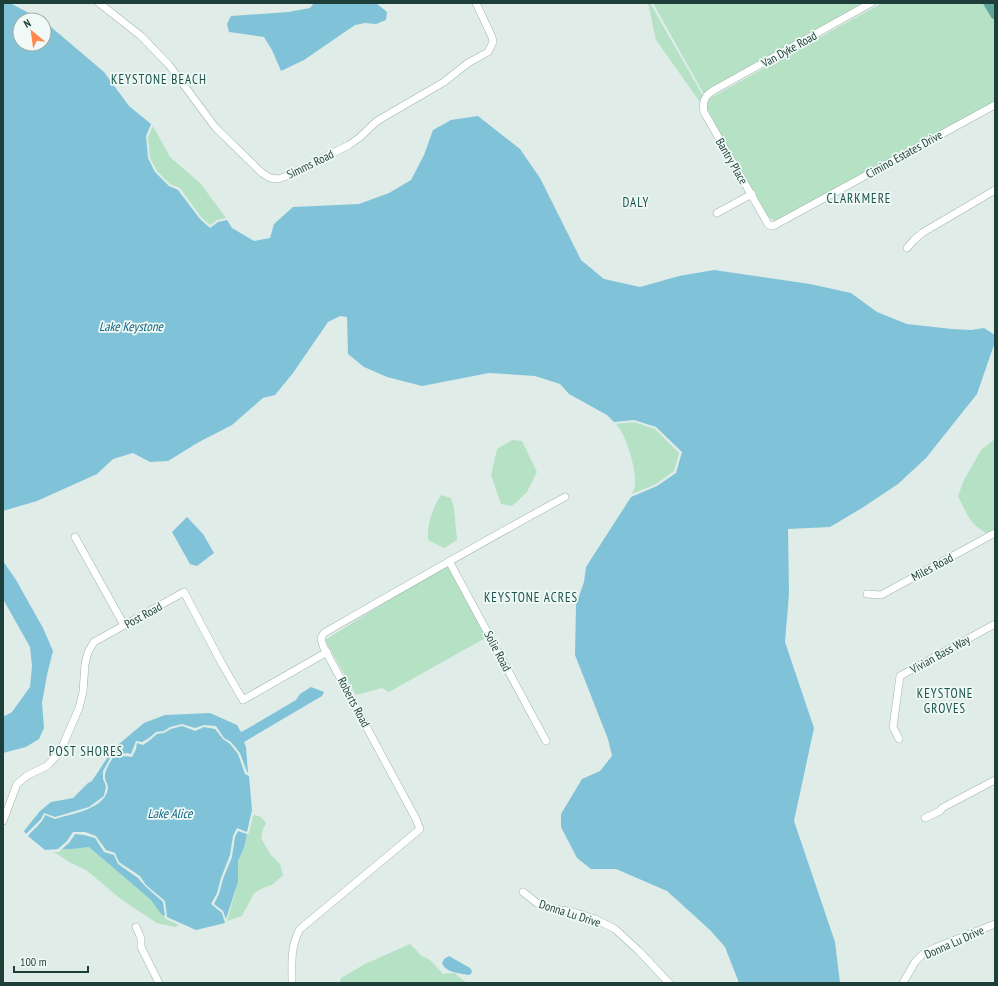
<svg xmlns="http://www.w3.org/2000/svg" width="998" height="986" viewBox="0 0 998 986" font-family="'PT Sans Narrow',sans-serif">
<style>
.green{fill:#b5e1c5}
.water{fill:#80c3d9}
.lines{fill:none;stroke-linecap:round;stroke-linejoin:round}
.minor-casing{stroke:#a1b5b0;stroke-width:8}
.major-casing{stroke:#c0c9c8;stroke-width:10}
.minor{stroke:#fff;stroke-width:7}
.major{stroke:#5ea89b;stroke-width:9}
.labels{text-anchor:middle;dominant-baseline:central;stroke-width:3.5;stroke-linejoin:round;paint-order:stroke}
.street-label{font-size:12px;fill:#1e3f39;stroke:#f0f9f5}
.neighbourhood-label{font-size:13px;letter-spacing:1px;fill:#18534a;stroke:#f0f9f5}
.water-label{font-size:13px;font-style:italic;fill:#116582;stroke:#f0f9f5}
</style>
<rect width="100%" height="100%" fill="#dfece8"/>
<g class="green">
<polygon points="647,3 650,3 703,96 700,102 656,40 649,7"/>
<polygon points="653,3 871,3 706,98"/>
<polygon points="882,3 984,3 995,22 995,104 979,114 869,170 775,221 766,215 751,190 703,102"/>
<polygon points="153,126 170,157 200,183 226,218 217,220 210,225 201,217 180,188 170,184 157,171 150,158 148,137"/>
<path d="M634,422L655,429L679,453L674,471L656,484L632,494C633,491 635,488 635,485C637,471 626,434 616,424Z"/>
<path d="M995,439V529L986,533C969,523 967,514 958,496L964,480L981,450Z"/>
<polygon points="512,440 522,441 537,472 527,492 512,506 501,504 491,475 497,449"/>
<path d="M441,495L451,498L454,508L457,540L444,548L428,540C427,523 432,510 441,495Z"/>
<polygon points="449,565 487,637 389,692 382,688 356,695 325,640 404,591"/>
<polygon points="254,815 261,817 266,823 263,829 261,838 270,854 280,864 283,875 272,885 263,888 254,893 242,916 227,921 238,882 238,861 244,848 247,834 249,833 253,816"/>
<polygon points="89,847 151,900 166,919 179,925 175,927 157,923 122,900 86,870 69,862 54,852 59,852 62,849 72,849"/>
<polygon points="410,944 422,956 430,960 443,974 454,973 467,983 340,983 341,978 365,964"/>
</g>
<g class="water">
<polygon points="3,3 10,3 42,20 20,20 20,44 44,44 44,21 104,72 129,106 151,124 146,136 148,158 155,172 169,186 178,190 200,219 210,228 218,222 227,220 232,228 254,241 270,238 274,224 293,207 359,204 389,193 411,180 424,155 433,130 451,120 478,116 520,149 540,178 581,260 604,279 640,287 679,276 714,270 810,284 851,293 877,312 907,324 952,329 971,330 984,328 995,335 995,342 977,394 926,458 898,484 862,508 830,527 788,529 789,594 785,642 814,728 794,821 835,942 840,983 739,983 725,947 710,930 667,891 616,869 591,869 577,858 561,827 561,814 582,779 600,771 612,756 608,739 575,655 576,605 584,582 586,567 631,497 657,486 676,473 682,452 656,427 634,420 614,422 607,415 569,394 560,384 535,376 489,373 422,386 387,377 364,367 348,354 347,317 340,316 328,322 293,373 275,395 263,398 232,425 199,442 168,461 150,462 133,453 113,459 97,474 37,501 3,511"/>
<polygon points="314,3 376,3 387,12 386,20 376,24 365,23 355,25 304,60 281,71 272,50 264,37 229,32 227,24 231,16 288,12 310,8"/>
<polygon points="187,517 203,534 214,553 197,566 190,564 172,532"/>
<polygon points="3,561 16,580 43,628 53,651 47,675 42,703 44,728 39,739 26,747 3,753 3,717 12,712 30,687 32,666 30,647 3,599"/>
<polygon points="311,687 324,692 322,696 244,742 246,747 248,773 247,772 240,753 231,742 224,738 216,726 204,725 195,728 182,724 170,727 164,731 156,732 149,738 142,742 136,741 131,754 127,753 120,755 113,753 103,771 103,779 106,786 104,796 89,807 55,817 44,813 41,819 26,834 24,831 40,811 51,802 73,798 88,783 92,781 113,749 144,723 165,715 210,713 237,725 241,732 252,726 296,700 300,694"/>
<path d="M182,726L195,731L204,727L215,729L223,739L230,744L238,754L245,774L249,776L252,810L247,832L237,828L233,836L230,855L221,878L217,893L211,904L222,913L225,923L196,930L167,917L165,901L146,885L140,876L119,862L115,853L106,850L96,836L85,832H73L67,841L58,849L45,850L28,836C33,829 43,823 45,815L55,819C71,814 107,809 108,787C108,784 105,781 105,778C104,770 111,762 114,755C121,758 126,755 132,757L136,749L137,743L143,745L150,740L157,734L164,733L171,729Z"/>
<polygon points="238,831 247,834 244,848 238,861 238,882 226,919 223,911 214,904 219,894 223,879 232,857 235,837"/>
<polygon points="75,834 84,835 95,838 104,852 114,855 118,864 138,878 145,886 163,902 165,916 162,915 151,900 89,847 72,849 62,849 69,843"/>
<path d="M449,956L470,968L472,971L471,974L469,975C459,973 446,973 442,963L444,959Z"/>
</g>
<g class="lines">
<g class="minor-casing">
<g id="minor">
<polyline points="99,3 141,36 169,65 215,127 262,173 270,178 278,179 287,176 349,145 359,138 377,121 444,82 468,63 488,52 493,42 492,37 476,3"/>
<path d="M871,3L714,90C705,95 702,101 704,112L768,224L771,226L775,225L995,105"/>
<polyline points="717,213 752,194"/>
<polyline points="907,248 914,240 922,233 995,190"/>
<polyline points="75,537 124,625"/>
<polyline points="449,561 546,741"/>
<polyline points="867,594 881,595 995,533"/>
<polyline points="899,739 893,727 900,676 995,624"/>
<polyline points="925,818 940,811 942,808 995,780"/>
<polyline points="3,821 17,784 28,775 47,766 60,752 79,708 83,692 85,664 88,652 94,642 184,592 222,664 243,700 327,652"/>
<polyline points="523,892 537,903 550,908 573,912 595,919 615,929 639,951 669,983"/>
<polyline points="136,927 141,938 141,947 159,983"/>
<path d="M292,983C292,963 290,947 300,929L420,829L416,819L323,646L321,638L324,633C404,587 484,541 565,497"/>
<polyline points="903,983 915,962 923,954 935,948 995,924"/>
</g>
</g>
<g class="major-casing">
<polyline id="major" points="988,3 995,15"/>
</g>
<use href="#minor" class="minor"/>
<use href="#major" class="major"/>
</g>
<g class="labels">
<g class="street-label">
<text transform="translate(789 49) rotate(-29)">Van Dyke Road</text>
<text transform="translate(904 154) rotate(-29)">Cimino Estates Drive</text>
<text transform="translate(732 161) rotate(60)">Bantry Place</text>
<text transform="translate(310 164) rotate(-26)">Simms Road</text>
<text transform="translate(932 567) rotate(-28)">Miles Road</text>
<text transform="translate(143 615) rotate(-29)">Post Road</text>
<text transform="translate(498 651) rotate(62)">Solie Road</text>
<text transform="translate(940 654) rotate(-29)">Vivian Bass Way</text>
<text transform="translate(354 702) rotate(62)">Roberts Road</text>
<text transform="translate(570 913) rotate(18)">Donna Lu Drive</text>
<text transform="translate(954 942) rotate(-24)">Donna Lu Drive</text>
</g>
<g class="neighbourhood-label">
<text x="159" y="79">KEYSTONE BEACH</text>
<text x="859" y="198">CLARKMERE</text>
<text x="636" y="202">DALY</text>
<text x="531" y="597">KEYSTONE ACRES</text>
<text x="945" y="693">KEYSTONE<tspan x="945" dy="15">GROVES</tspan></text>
<text x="86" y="751">POST SHORES</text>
</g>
<g class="water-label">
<text x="131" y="326">Lake Keystone</text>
<text x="170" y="813">Lake Alice</text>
</g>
</g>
<rect width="998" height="986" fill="none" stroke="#1e3f39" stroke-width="8"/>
<g transform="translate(32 32) rotate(331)"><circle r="19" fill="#f0f9f5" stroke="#9cafaa"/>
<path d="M0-3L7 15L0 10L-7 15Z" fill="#ff874b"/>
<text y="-6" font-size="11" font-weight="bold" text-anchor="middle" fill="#1e3f39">N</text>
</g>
<path d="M14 966v6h74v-6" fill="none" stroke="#1e3f39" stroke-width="2"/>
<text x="20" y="966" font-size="12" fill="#1e3f39" stroke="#f0f9f5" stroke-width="3" paint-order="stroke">100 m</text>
</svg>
